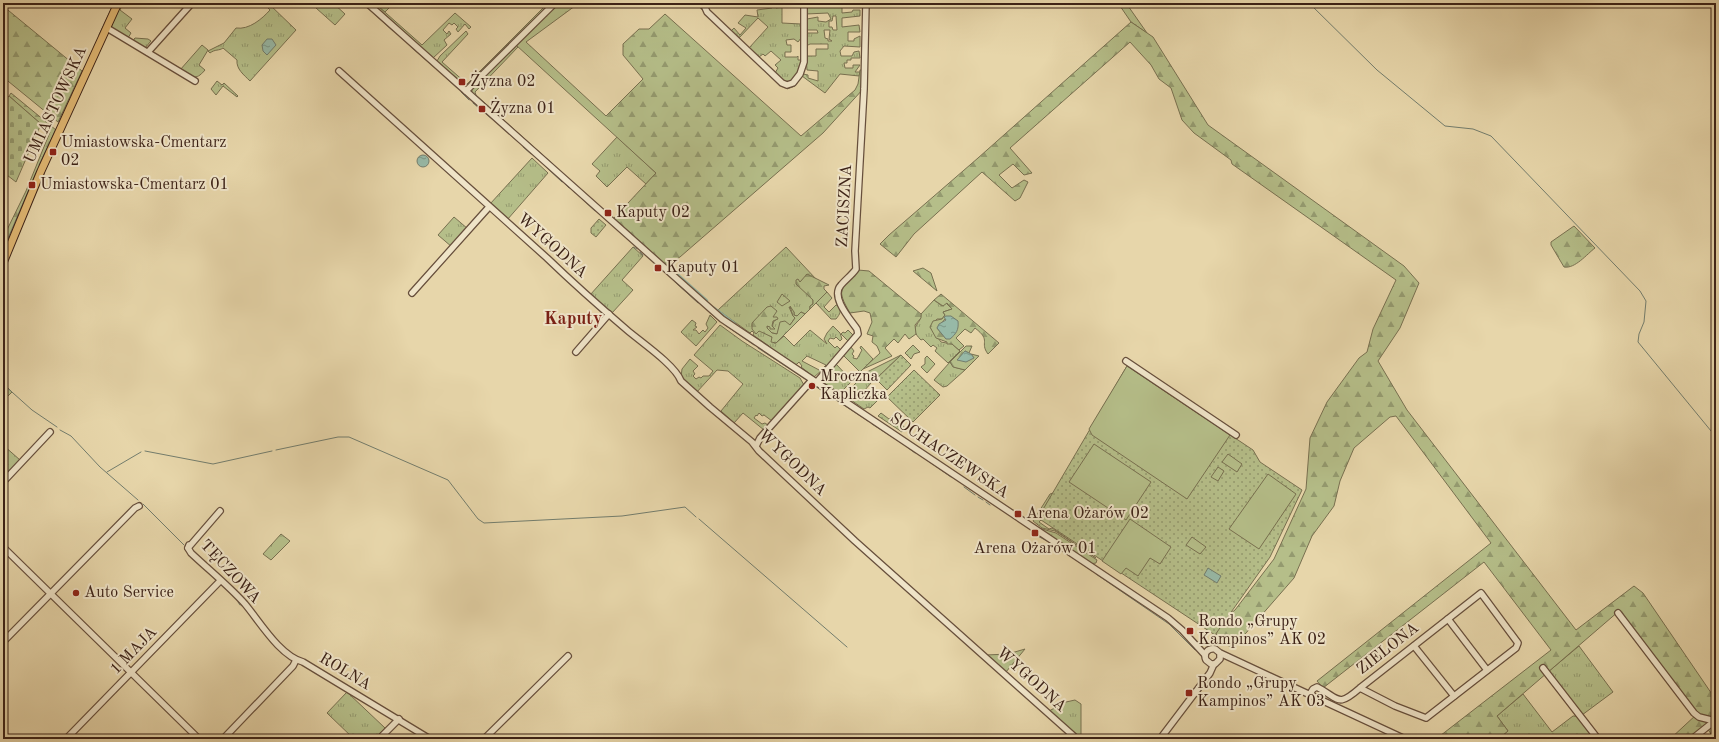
<svg xmlns="http://www.w3.org/2000/svg" width="1719" height="742" viewBox="0 0 1719 742" font-family="'Old Standard TT',serif">
<style>
.grass{fill:url(#grass-tufts);stroke:#787050;fill-rule:evenodd}
.forest{fill:url(#forest-firs);stroke:#787050;fill-rule:evenodd}
.cemetery{fill:url(#cemetery-stones);stroke:#787050}
.park{fill:url(#park-dots);stroke:#787050}
.pitch{fill:#b5be89;stroke:#787050}
.water{fill:url(#water-ripples);stroke:#737d6d}
.lines{fill:none;stroke-linecap:round;stroke-linejoin:round}
.stream{stroke:#737d6d;stroke-width:1}
.canal{stroke:#97b9a7;stroke-width:4.5}
.minor-casing{stroke:#674f3c;stroke-width:8}
.major-casing{stroke:#3c2217;stroke-width:9}
.minor{stroke:#efe4c8;stroke-width:5.5}
.major{stroke:#e4bb75;stroke-width:7}
.poi-dot{fill:#8f2418;stroke:#efe4c8;stroke-width:1.5}
.labels{text-anchor:middle;dominant-baseline:central;stroke-width:4;stroke-linejoin:round;paint-order:stroke}
.poi-label{font-size:16px;fill:#3c2217;stroke:#efe4c8;text-anchor:start}
.street-label{font-size:16px;fill:#3c2217;stroke:#efe4c8}
.quarter-label{font-size:18px;font-weight:bold;fill:#7a1f14;stroke:#efe4c8}
</style>
<defs>
<pattern id="grass-tufts" width="24" height="20" patternUnits="userSpaceOnUse"><rect width="24" height="20" fill="#b5be89"/><path d="M3 7l-1-3M5 7V3M7 7l1-3M15 17l-1-3M17 17v-4M19 17l1-3" fill="none" stroke="#949a6f"/></pattern>
<pattern id="forest-firs" width="22" height="20" patternUnits="userSpaceOnUse"><rect width="22" height="20" fill="#b5be89"/><path d="M5 1l3.5 6h-7zM16 11l3.5 6h-7z" fill="#949a6f"/></pattern>
<pattern id="cemetery-stones" width="16" height="16" patternUnits="userSpaceOnUse"><rect width="16" height="16" fill="#b5be89"/><path d="M2 7V4a2 2 0 0 1 4 0v3zM10 15v-3a2 2 0 0 1 4 0v3z" fill="#949a6f"/></pattern>
<pattern id="park-dots" width="8" height="8" patternUnits="userSpaceOnUse"><rect width="8" height="8" fill="#b5be89"/><path d="M2 2h.1M6 6h.1" fill="none" stroke="#949a6f" stroke-width="1.8" stroke-linecap="round"/></pattern>
<pattern id="water-ripples" width="26" height="14" patternUnits="userSpaceOnUse"><rect width="26" height="14" fill="#97b9a7"/><path d="M2 4q2-2 4 0t4 0M15 11q2-2 4 0t4 0" fill="none" stroke="#7c9687"/></pattern>
</defs>
<rect width="100%" height="100%" fill="#e7d6aa"/>
<filter id="stains"><feTurbulence type="fractalNoise" baseFrequency=".005" numOctaves="4"/><feColorMatrix values="0 0 0 0 .2 0 0 0 0 .09 0 0 0 0 .02 0 0 0 .5 -.17"/></filter>
<radialGradient id="worn" r=".72"><stop offset=".6" stop-color="#630" stop-opacity="0"/><stop offset="1" stop-color="#630" stop-opacity=".3"/></radialGradient>
<g class="grass">
<polygon points="120,3 123,3 120,10 132,19 125,28 131,33 128,38 110,28"/>
<path d="M263,3H268L296,30L250,81C244,75 236,69 237,60L223,48C219,51 215,49 210,53L208,51L224,43L236,28C249,30 262,19 270,10Z"/>
<polygon points="320,3 333,3 345,14 335,25 316,8"/>
<polygon points="548,3 552,3 467,87 465,86"/>
<path d="M695,3H701L703,10L785,86L803,74L808,75V78L818,81V71L807,70L806,56H816V49H828V44H810L806,46V33H818L817,30H806L807,19L818,17V21L826,22L831,19L828,13L806,14L805,3H844L843,7H842V13L852,12L853,10H860V16L842,18V27L859,25L860,32H848V41H854V39L860,36V47L844,46L840,51L841,56H852L854,52L859,51L860,58H851V60H847V63H844L845,68H853V65H860L855,72H860L859,76L840,74L825,93L802,76L795,86L787,89ZM833,16H836L837,30H833L832,27H829V21H832ZM824,30H830L829,39L832,41H828V39L825,38Z"/>
<polygon points="771,3 774,3 776,8 782,7 782,23 801,24 801,38 798,42 794,39 786,40 787,45 791,45 791,52 785,52 785,57 797,57 798,56 798,60 801,60 802,62 796,78 791,83 785,83 775,73 778,68 775,65 781,60 771,51 765,56 763,54 759,57 749,48 768,27 758,18 739,38 731,31 734,28 740,35 746,28 738,23 745,15 758,17 757,10 772,8"/>
<polygon points="1118,3 1126,3 1147,33 1131,22"/>
<polygon points="378,6 422,45 455,13 471,27 469,29 465,24 458,32 456,29 458,27 454,23 452,25 449,23 443,30 447,34 449,31 451,34 444,40 447,45 433,58 378,10"/>
<polygon points="466,31 468,34 442,62 466,83 465,85 437,61 440,56"/>
<polygon points="135,38 148,39 151,41 145,48 134,41 134,39"/>
<path d="M202,45L208,50L199,65L205,70C195,82 192,76 180,70Z"/>
<polygon points="516,45 518,47 475,92 476,95 555,166 553,166 472,93 472,89"/>
<polygon points="217,81 222,85 224,83 238,96 237,97 223,86 216,95 211,89"/>
<polygon points="617,137 656,173 646,184 627,167 607,187 596,176 600,171 592,164"/>
<polygon points="532,158 548,173 507,220 490,204"/>
<polygon points="454,217 468,229 452,247 438,235"/>
<polygon points="633,247 643,256 622,280 633,290 612,313 590,295"/>
<path d="M786,247L816,279C808,275 806,276 800,282L798,280L804,291L813,300V304L810,306V309L805,314L801,312L797,316L794,315V312L789,307L793,316L795,318L790,325L780,326L778,334L772,333L767,328V326H772L774,321L776,320L773,317L774,313L771,306L759,330L772,337L774,343H776L784,336L794,346L810,330L827,344L824,339L827,333L833,326L840,333L842,339L840,341L836,337L834,339L830,338L828,341L835,348L837,346L841,350L840,352L824,369L823,368L826,365L807,356L802,361L821,371L814,377L801,367L802,366L799,362L795,366L768,348L769,346L753,335L754,333L752,331L750,333L718,310Z"/>
<path d="M827,292L832,298L824,307L829,312L836,305H838C842,311 840,314 836,319H831L816,303Z"/>
<path d="M934,300L942,306L946,303L952,309L943,312L945,315L942,319H937L930,327L941,342L952,344L960,351L948,363L935,351L937,348L933,345L931,347L923,339L921,340C907,326 921,326 921,314Z"/>
<polygon points="710,315 717,322 696,346 681,332 692,320 696,323 695,326 697,327 693,330 696,330 699,334 703,330 705,332 708,328 706,324"/>
<polygon points="720,325 742,341 800,378 805,387 772,421 764,415 762,416 759,413 757,416 756,415 754,418 762,424 765,423 768,425 764,430 743,413 734,423 721,411 743,384 728,371 717,370 696,393 681,377 682,369 690,359 698,366 693,371 695,374 693,376 696,379 699,377 701,378 703,376 709,376 713,371 694,355"/>
<polygon points="848,330 853,335 848,341 841,334 843,332 845,333"/>
<polygon points="913,345 920,352 914,354 911,359 905,353"/>
<polygon points="861,346 873,359 860,372 843,355 851,347 854,351 852,354 854,356 853,358 857,359 862,350 860,348"/>
<polygon points="901,355 876,379 867,372"/>
<polygon points="927,356 935,364 927,373 921,367 925,364 925,358"/>
<polygon points="950,362 954,367 965,370 947,386 943,387 934,380"/>
<polygon points="836,364 852,381 840,393 824,383 825,376"/>
<polygon points="864,375 871,383 864,391 872,398 878,391 882,396 870,408 868,407 864,409 848,398 853,386"/>
<polygon points="3,383 12,392 3,401"/>
<polygon points="3,445 20,460 3,477"/>
<polygon points="1053,493 1038,518 1041,520 1039,522 1049,529 1052,528 1096,558 1055,531 1042,528 1033,521 1050,494"/>
<polygon points="1039,528 1056,533 1097,560 1096,563 1090,564"/>
<polygon points="281,534 290,541 271,560 263,554"/>
<polygon points="1579,646 1613,692 1582,715 1548,672"/>
<polygon points="1025,649 1006,672 986,655 1008,654"/>
<polygon points="347,692 385,728 374,739 354,739 327,713"/>
<polygon points="1523,694 1552,732 1573,716 1577,716 1595,739 1498,739 1508,731 1497,716"/>
<polygon points="1075,700 1081,704 1081,739 1049,711 1066,702"/>
</g>
<g class="forest">
<polygon points="381,3 394,3 385,12 378,6"/>
<polygon points="556,3 579,3 526,42 606,116 643,79 623,55 623,44 639,29 649,29 665,14 801,136 855,90 858,84 860,70 864,70 864,88 823,133 680,257 666,265 614,218 656,173 516,45 519,42 518,41"/>
<polygon points="3,6 82,71 58,122 3,77"/>
<polygon points="1131,22 1153,37 1208,125 1404,266 1419,283 1400,328 1378,361 1407,410 1576,630 1634,586 1643,593 1716,700 1716,739 1714,739 1706,726 1689,739 1670,739 1697,714 1619,611 1497,716 1508,731 1498,739 1436,739 1551,650 1484,562 1323,688 1317,681 1491,543 1396,416 1390,417 1354,448 1340,481 1334,506 1312,536 1294,578 1232,649 1216,634 1223,619 1235,610 1274,559 1306,489 1310,438 1327,402 1359,358 1367,352 1373,329 1396,280 1232,164 1231,160 1194,133 1182,120 1171,88 1159,79 1151,65 1130,42 1010,148 1032,173 1024,175 1013,164 999,175 1012,188 1024,180 1028,182 1020,198 1015,201 982,172 914,234 896,257 880,244 889,235 978,158"/>
<polygon points="11,93 56,130 3,255 3,238 26,191 50,132 9,96"/>
<path d="M1574,226L1595,248C1587,254 1575,269 1564,267L1551,245V242Z"/>
<polygon points="923,268 931,273 937,291 913,271"/>
<path d="M858,270L869,271L921,314V318L915,325L916,334L909,339L905,334L898,343L894,339L885,348L892,356L863,369L880,353L877,346L872,342L873,336L867,334L872,322L870,313L864,311L850,313C836,289 840,289 858,270Z"/>
<polygon points="807,274 829,285 824,286 824,289 827,292 810,309 810,306 813,304 813,300 796,284 796,280 798,279 800,282"/>
<polygon points="782,294 790,301 782,306 777,302"/>
<path d="M941,294L999,343L988,354C979,342 992,341 975,328L971,333L965,329L956,338L964,346L959,350L952,344H947V342L936,338L930,327L933,321L942,319L945,315L943,312L952,309L947,303L943,306L934,300ZM946,318V339L937,328Z"/>
<polygon points="771,306 777,311 773,317 777,317 778,319 773,321 772,326 775,329 770,329 770,327 767,326 767,328 772,333 777,334 780,322 785,321 790,325 795,318 793,316 790,306 794,312 794,315 797,316 801,312 805,314 776,343 771,342 772,337 759,331 756,334 752,329 752,323 767,307"/>
<polygon points="966,346 972,346 969,353 965,351 974,358 971,354 979,356 965,370 953,367 950,362"/>
</g>
<polygon class="cemetery" points="9,96 41,124 16,182 3,172 3,103"/>
<g class="park">
<polygon points="599,219 606,225 596,237 591,233 591,228"/>
<polygon points="901,355 911,365 887,390 876,379"/>
<polygon points="1127,366 1253,450 1260,462 1302,490 1270,557 1215,635 1038,518"/>
<polygon points="914,370 940,395 913,422 887,397"/>
<polygon points="896,412 903,418 900,422 905,428 902,432 878,416 881,413 889,419"/>
</g>
<g class="pitch">
<polygon points="1127,366 1230,435 1187,499 1092,435 1089,429"/>
<polygon points="1094,444 1151,482 1126,520 1069,482"/>
<polygon points="1228,454 1242,464 1237,472 1222,462"/>
<polygon points="1218,467 1224,471 1218,481 1211,477"/>
<polygon points="1268,474 1296,494 1259,549 1229,529"/>
<polygon points="1130,519 1171,547 1160,564 1150,558 1138,576 1126,568 1121,574 1102,561"/>
<polygon points="1192,537 1206,547 1200,554 1186,545"/>
</g>
<g class="water">
<polygon points="267,39 272,39 276,45 267,55 263,51 262,45"/>
<circle cx="423" cy="161" r="6"/>
<path d="M946,316H951L958,321C959,330 956,334 950,339H946L937,328L939,324L946,320L944,317Z"/>
<polygon points="965,351 971,354 974,358 966,362 957,360"/>
<polygon points="1208,568 1221,576 1217,583 1204,575"/>
</g>
<g class="lines">
<g class="stream">
<polyline points="362,3 393,31"/>
<polyline points="371,3 373,5"/>
<polyline points="1309,3 1377,70 1445,126 1473,129 1491,136 1640,291 1646,301 1644,322 1639,334 1638,342 1716,437"/>
<polyline points="378,9 400,28"/>
<polyline points="397,34 405,41"/>
<polyline points="99,35 114,3"/>
<polyline points="411,47 435,68"/>
<polyline points="441,73 457,88"/>
<polyline points="461,92 469,100"/>
<polyline points="473,103 492,119"/>
<polyline points="59,122 84,69"/>
<polyline points="496,122 518,142"/>
<polyline points="523,147 531,154"/>
<polyline points="535,157 540,161"/>
<polyline points="39,165 56,129"/>
<polyline points="544,165 562,182"/>
<polyline points="565,184 569,188"/>
<polyline points="573,191 575,193"/>
<polyline points="580,197 595,211"/>
<polyline points="634,247 637,249"/>
<polyline points="3,250 36,173"/>
<polyline points="640,252 643,255"/>
<polyline points="675,282 698,303"/>
<polyline points="725,325 754,345"/>
<polyline points="758,348 808,381"/>
<polyline points="3,384 32,410 57,427"/>
<polyline points="812,384 868,421"/>
<polyline points="872,424 903,444"/>
<polyline points="60,430 71,436 100,467 138,500"/>
<polyline points="907,447 915,453"/>
<polyline points="276,450 338,437 349,437 448,480 478,519 484,523 622,516 685,507 696,517"/>
<polyline points="145,451 213,464 272,451"/>
<polyline points="921,456 951,477"/>
<polyline points="107,472 141,452"/>
<polyline points="964,487 975,495"/>
<polyline points="978,497 983,500"/>
<polyline points="986,502 990,505"/>
<polyline points="143,504 184,545"/>
<polyline points="699,519 847,647"/>
<polyline points="1032,533 1047,541"/>
<polyline points="1052,544 1092,571"/>
<polyline points="1096,574 1169,624 1195,650"/>
<polyline points="238,602 240,605"/>
</g>
<g class="canal">
<polyline points="671,270 706,301"/>
<polyline points="714,309 734,324"/>
</g>
<g class="minor-casing">
<g id="minor">
<polyline points="367,3 722,319 1168,618 1182,630 1205,655"/>
<polyline points="703,3 707,12 782,83 787,85 793,83 800,74 804,62 804,3"/>
<polyline points="107,28 195,81"/>
<polyline points="148,52 192,3"/>
<path d="M339,71L547,258C573,283 600,307 627,330C641,342 675,365 681,381L710,407L752,442L759,451L855,541L1077,739"/>
<polyline points="466,91 555,3"/>
<polyline points="412,293 489,207"/>
<polyline points="576,352 609,314"/>
<polyline points="1126,361 1236,435"/>
<path d="M816,383L858,334L857,329C850,319 830,297 841,285C846,279 852,275 856,269L855,251L864,89L866,3"/>
<polyline points="756,446 760,438 812,380"/>
<polyline points="3,482 50,432"/>
<path d="M189,545L188,548L191,553C209,570 229,586 245,604C260,622 280,656 303,662L430,739"/>
<polyline points="3,547 199,739"/>
<polyline points="188,548 220,511"/>
<polyline points="1618,613 1694,713 1699,717 1711,720 1712,723 1692,739"/>
<polyline points="1448,619 1487,670"/>
<polyline points="3,642 135,508 139,506"/>
<polyline points="1414,646 1454,696"/>
<path d="M1220,653V659L1215,664H1211L1206,660C1203,653 1208,648 1215,649L1220,653L1405,739"/>
<polyline points="1543,668 1598,739"/>
<path d="M1310,694L1313,689L1317,687C1340,699 1337,708 1360,688L1481,593L1518,643L1516,648L1426,718L1395,706L1360,688"/>
<polyline points="66,739 220,581"/>
<polyline points="223,739 293,666 296,660"/>
<polyline points="379,739 399,719"/>
<polyline points="484,739 568,656"/>
<polyline points="1160,739 1210,673 1214,664"/>
</g>
</g>
<g class="major-casing">
<polyline id="major" points="3,263 41,171 118,3"/>
</g>
<use href="#minor" class="minor"/>
<use href="#major" class="major"/>
</g>
<g class="poi-dot">
<rect x="458" y="78" width="8" height="8" rx="2"/>
<rect x="478" y="105" width="8" height="8" rx="2"/>
<rect x="49" y="148" width="8" height="8" rx="2"/>
<rect x="28" y="181" width="8" height="8" rx="2"/>
<rect x="604" y="209" width="8" height="8" rx="2"/>
<rect x="654" y="264" width="8" height="8" rx="2"/>
<circle cx="812" cy="386" r="4"/>
<rect x="1014" y="510" width="8" height="8" rx="2"/>
<rect x="1031" y="529" width="8" height="8" rx="2"/>
<circle cx="76" cy="593" r="4"/>
<rect x="1186" y="627" width="8" height="8" rx="2"/>
<rect x="1185" y="689" width="8" height="8" rx="2"/>
</g>
<g class="labels">
<g class="poi-label">
<text x="470" y="82">Żyzna 02</text>
<text x="490" y="109">Żyzna 01</text>
<text x="61" y="143">Umiastowska-Cmentarz<tspan x="61" dy="18">02</tspan></text>
<text x="40" y="185">Umiastowska-Cmentarz 01</text>
<text x="616" y="213">Kaputy 02</text>
<text x="666" y="268">Kaputy 01</text>
<text x="820" y="377">Mroczna<tspan x="820" dy="18">Kapliczka</tspan></text>
<text x="1026" y="514">Arena Ożarów 02</text>
<text x="1035" y="549" text-anchor="middle">Arena Ożarów 01</text>
<text x="84" y="593">Auto Service</text>
<text x="1198" y="622">Rondo „Grupy<tspan x="1198" dy="18">Kampinos” AK 02</tspan></text>
<text x="1197" y="684">Rondo „Grupy<tspan x="1197" dy="18">Kampinos” AK 03</tspan></text>
</g>
<g class="street-label">
<text transform="translate(56 105) rotate(-65)">UMIASTOWSKA</text>
<text transform="translate(845 206) rotate(-87)">ZACISZNA</text>
<text transform="translate(552 246) rotate(42)">WYGODNA</text>
<text transform="translate(949 456) rotate(34)">SOCHACZEWSKA</text>
<text transform="translate(792 463) rotate(44)">WYGODNA</text>
<text transform="translate(230 572) rotate(47)">TĘCZOWA</text>
<text transform="translate(1388 649) rotate(-38)">ZIELONA</text>
<text transform="translate(134 651) rotate(-46)">1 MAJA</text>
<text transform="translate(345 672) rotate(31)">ROLNA</text>
<text transform="translate(1031 680) rotate(42)">WYGODNA</text>
</g>
<g class="quarter-label">
<text x="573" y="319">Kaputy</text>
</g>
</g>
<rect width="1719" height="742" fill="none" stroke="#e7d6aa" stroke-width="16"/>
<rect x="4" y="4" width="1711" height="734" fill="none" stroke="#3c2217" stroke-width="2"/>
<rect x="8" y="8" width="1703" height="726" fill="none" stroke="#3c2217"/>
<rect width="100%" height="100%" filter="url(#stains)"/>
<rect width="100%" height="100%" fill="url(#worn)"/>
</svg>
